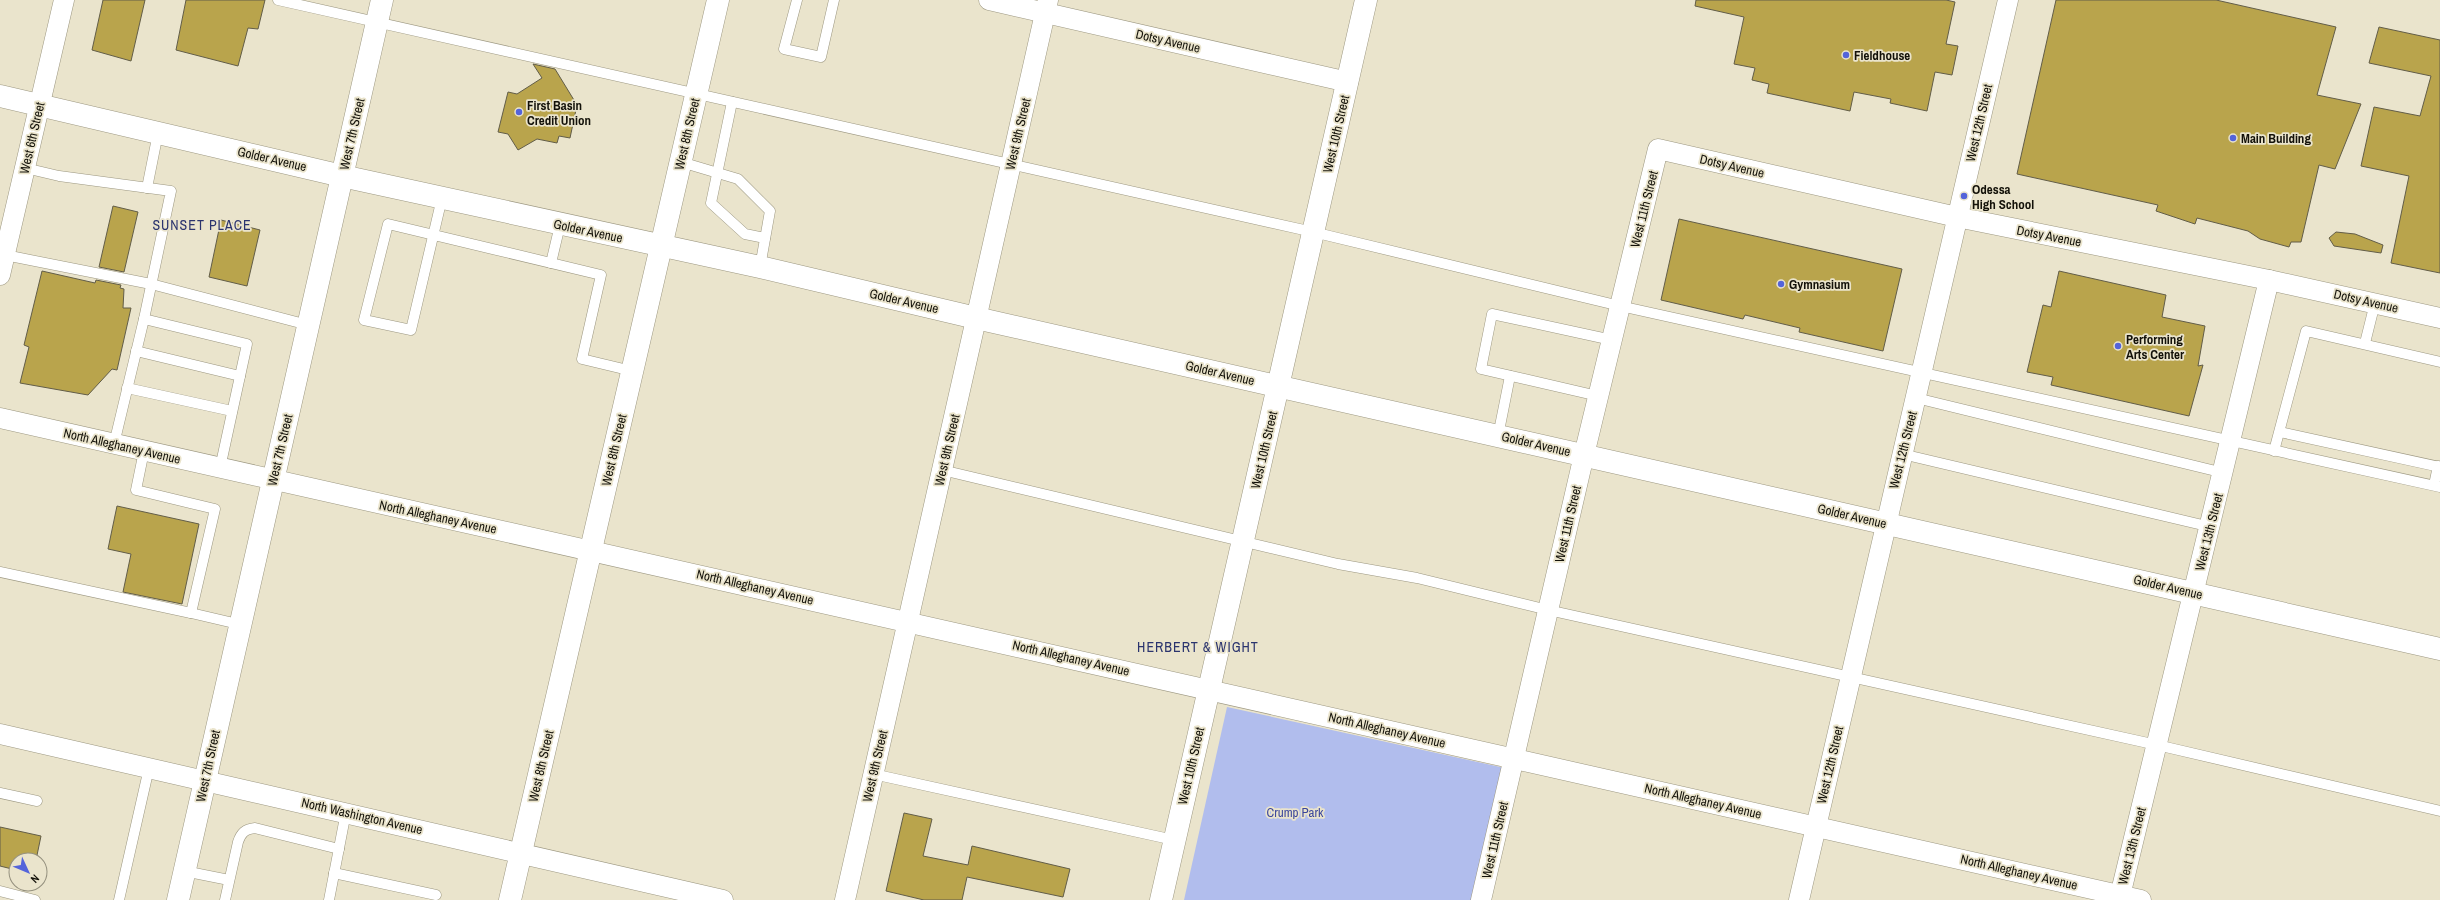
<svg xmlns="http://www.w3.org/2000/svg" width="2440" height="900" viewBox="0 0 2440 900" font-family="'Archivo Narrow',sans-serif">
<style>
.green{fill:#b1bded}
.building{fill:#b9a44c;stroke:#625d48}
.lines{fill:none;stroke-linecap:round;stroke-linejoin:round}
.service-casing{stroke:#9c9781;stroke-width:11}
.minor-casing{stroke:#9c9781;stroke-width:21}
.tertiary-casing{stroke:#9c9781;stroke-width:23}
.secondary-casing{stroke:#9c9781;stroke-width:23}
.service{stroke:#fff;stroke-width:10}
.minor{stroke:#fff;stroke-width:20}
.tertiary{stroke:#fff;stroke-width:22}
.secondary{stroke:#fff;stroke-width:22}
.poi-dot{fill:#5464da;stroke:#eae4cc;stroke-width:1.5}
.labels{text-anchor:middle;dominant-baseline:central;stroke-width:3.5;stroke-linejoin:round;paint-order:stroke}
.street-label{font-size:13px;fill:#131109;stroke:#eae4cc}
.poi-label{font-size:13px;font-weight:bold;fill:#131109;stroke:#eae4cc;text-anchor:start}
.park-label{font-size:13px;fill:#3a459c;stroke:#eae4cc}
.neighbourhood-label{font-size:14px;letter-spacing:1px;fill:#2b346e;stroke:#eae4cc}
</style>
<rect width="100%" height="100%" fill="#eae4cc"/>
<polygon class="green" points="1227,707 1505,768 1475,900 1184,900"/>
<g class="building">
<polygon points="103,0 145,0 131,61 92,50"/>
<polygon points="186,0 265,0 258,29 248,28 238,66 176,50"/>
<polygon points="1696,0 1946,0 1955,2 1946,44 1958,46 1952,75 1935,72 1927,111 1890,103 1891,99 1854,92 1850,111 1767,93 1769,84 1752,80 1755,68 1734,64 1744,17 1695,6"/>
<polygon points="2056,0 2216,0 2336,27 2317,95 2361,104 2335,169 2319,165 2301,242 2291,242 2289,247 2260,239 2248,231 2197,218 2195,224 2156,211 2158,205 2017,174"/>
<polygon points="2379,27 2440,40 2440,273 2391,263 2409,176 2361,166 2374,107 2420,116 2431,76 2369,63"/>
<polygon points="533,64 555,69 577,105 570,138 559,136 557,143 537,139 518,150 508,134 498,132 508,92 517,94 542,78"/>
<polygon points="113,206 138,212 124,272 99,267"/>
<polygon points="1679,219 1902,269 1883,351 1799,332 1800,328 1745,315 1743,319 1661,300"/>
<polygon points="221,220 260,230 247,286 209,277"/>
<polygon points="2336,232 2355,234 2383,245 2381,253 2334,246 2329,238"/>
<polygon points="42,271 95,283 96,280 121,285 120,288 124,289 123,308 131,308 117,370 112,369 88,395 20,383 29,347 24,345"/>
<polygon points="2059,271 2166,295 2162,317 2205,326 2198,366 2203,365 2189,416 2051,385 2053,377 2027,372 2043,305 2051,307"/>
<polygon points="117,506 199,524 182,604 123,592 131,554 108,549"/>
<polygon points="904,813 932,819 923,856 968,865 972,846 1070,869 1063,897 967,877 962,900 924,900 886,891"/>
<polygon points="0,827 41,836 36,860 16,860 16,870 0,866"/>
</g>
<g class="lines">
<g class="service-casing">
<g id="service">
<polyline points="278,0 1313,232 1620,306 2440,487"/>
<polyline points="797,0 784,49 821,57 834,0"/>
<polyline points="732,102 711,203 745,234 765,238"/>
<polyline points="681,162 738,179 770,211 760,267"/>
<polyline points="25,168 59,176 171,191 144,319"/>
<polyline points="147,188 158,133"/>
<path d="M442,198L411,330L364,320L388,224C459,241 530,258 601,275L582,359L632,371"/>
<polyline points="5,255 151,284 308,325"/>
<polyline points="551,263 560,225"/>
<polyline points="2365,343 2375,303"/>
<polyline points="136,351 240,376"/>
<polyline points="127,388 232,411"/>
<polyline points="1598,396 1481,369 1492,314 1612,340"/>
<polyline points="1916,398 2224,473"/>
<polyline points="2280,432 2440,467"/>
<polyline points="1498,436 1510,376"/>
<polyline points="114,444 144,319 247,344 220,468"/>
<polyline points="144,451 136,490 215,509 191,613 238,624"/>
<polyline points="2274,451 2306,331 2440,362"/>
<polyline points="1902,454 2211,527"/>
<polyline points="942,470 1338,564 1417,578 1548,610 2157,745 2440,811"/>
<polyline points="2434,485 2438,466"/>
<polyline points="0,572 191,613"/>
<polyline points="873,774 1174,840"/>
<polyline points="0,793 37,801"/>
<polyline points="184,871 229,880"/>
<polyline points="334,873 436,895"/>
<polyline points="0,891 35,900"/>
<polyline points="119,900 149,768"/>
<path d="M225,900L238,842C241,833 245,829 255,828L339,849"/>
<polyline points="329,900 346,812"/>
</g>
</g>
<g class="minor-casing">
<g id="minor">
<polyline points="989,0 1348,82"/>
<polyline points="0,275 64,0"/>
<polyline points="0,418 2141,900"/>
<polyline points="0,734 723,900"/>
<polyline points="845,900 1048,0"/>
<polyline points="1481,900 1584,455 1658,149 1957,217 2269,280 2440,318"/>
<path d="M1799,900C1867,600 1937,300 2008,0"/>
<polyline points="2119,900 2269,280"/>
</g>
</g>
<g class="tertiary-casing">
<g id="tertiary">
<polyline points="178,900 382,0"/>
<polyline points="1161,900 1366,0"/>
</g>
</g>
<g class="secondary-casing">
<g id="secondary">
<polyline points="0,96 342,176 760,267 976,318 2440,649"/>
<polyline points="510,900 718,0"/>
</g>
</g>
<use href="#service" class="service"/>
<use href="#minor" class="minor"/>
<use href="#tertiary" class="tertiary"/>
<use href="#secondary" class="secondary"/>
</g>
<g class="poi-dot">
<circle cx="1846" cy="55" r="4"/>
<circle cx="519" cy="112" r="4"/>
<circle cx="2233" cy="138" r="4"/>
<circle cx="1964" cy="196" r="4"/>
<circle cx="1781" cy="284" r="4"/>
<circle cx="2118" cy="346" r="4"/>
</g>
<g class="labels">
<g class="street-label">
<text transform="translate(1168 41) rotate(13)">Dotsy Avenue</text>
<text transform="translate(1979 123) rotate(-77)">West 12th Street</text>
<text transform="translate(352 134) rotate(-77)">West 7th Street</text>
<text transform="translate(687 134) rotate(-77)">West 8th Street</text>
<text transform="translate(1018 134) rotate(-77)">West 9th Street</text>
<text transform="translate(1336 134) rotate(-77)">West 10th Street</text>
<text transform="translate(32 138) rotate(-77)">West 6th Street</text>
<text transform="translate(272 159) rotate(13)">Golder Avenue</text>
<text transform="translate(1732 166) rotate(13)">Dotsy Avenue</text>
<text transform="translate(1644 209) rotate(-76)">West 11th Street</text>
<text transform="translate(588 231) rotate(12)">Golder Avenue</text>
<text transform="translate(2049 236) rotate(11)">Dotsy Avenue</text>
<text transform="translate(904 301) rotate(13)">Golder Avenue</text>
<text transform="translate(2366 301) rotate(13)">Dotsy Avenue</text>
<text transform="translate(1220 373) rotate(13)">Golder Avenue</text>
<text transform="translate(1536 444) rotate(13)">Golder Avenue</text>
<text transform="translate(122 446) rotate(13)">North Alleghaney Avenue</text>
<text transform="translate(280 450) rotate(-77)">West 7th Street</text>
<text transform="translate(614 450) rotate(-77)">West 8th Street</text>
<text transform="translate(947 450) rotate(-77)">West 9th Street</text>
<text transform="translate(1264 450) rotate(-77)">West 10th Street</text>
<text transform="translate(1903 450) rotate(-76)">West 12th Street</text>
<text transform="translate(1852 516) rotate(13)">Golder Avenue</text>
<text transform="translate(438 517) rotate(12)">North Alleghaney Avenue</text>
<text transform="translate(1568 524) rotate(-77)">West 11th Street</text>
<text transform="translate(2209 532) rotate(-76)">West 13th Street</text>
<text transform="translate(755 587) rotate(13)">North Alleghaney Avenue</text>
<text transform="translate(2168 587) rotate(13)">Golder Avenue</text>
<text transform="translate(1071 658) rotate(13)">North Alleghaney Avenue</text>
<text transform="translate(1387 730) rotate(13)">North Alleghaney Avenue</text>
<text transform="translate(1830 765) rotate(-77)">West 12th Street</text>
<text transform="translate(208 766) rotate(-78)">West 7th Street</text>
<text transform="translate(541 766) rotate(-77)">West 8th Street</text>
<text transform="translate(875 766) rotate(-77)">West 9th Street</text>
<text transform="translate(1191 766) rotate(-77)">West 10th Street</text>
<text transform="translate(1703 801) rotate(13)">North Alleghaney Avenue</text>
<text transform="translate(362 816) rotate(13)">North Washington Avenue</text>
<text transform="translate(1495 840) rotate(-77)">West 11th Street</text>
<text transform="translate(2132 846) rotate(-76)">West 13th Street</text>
<text transform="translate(2019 872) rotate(13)">North Alleghaney Avenue</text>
</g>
<g class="poi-label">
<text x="1854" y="55">Fieldhouse</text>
<text x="527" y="105">First Basin<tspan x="527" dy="15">Credit Union</tspan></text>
<text x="2241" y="138">Main Building</text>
<text x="1972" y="189">Odessa<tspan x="1972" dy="15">High School</tspan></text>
<text x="1789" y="284">Gymnasium</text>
<text x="2126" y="339">Performing<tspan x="2126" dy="15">Arts Center</tspan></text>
</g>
<g class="park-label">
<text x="1295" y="812">Crump Park</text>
</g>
<g class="neighbourhood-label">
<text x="202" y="225">SUNSET PLACE</text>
<text x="1198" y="647">HERBERT &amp; WIGHT</text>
</g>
</g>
<g transform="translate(28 872) rotate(134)"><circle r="19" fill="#eae4cc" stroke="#94907e"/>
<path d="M0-3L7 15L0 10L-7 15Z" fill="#5464da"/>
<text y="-6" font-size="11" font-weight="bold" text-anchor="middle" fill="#131109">N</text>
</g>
</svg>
